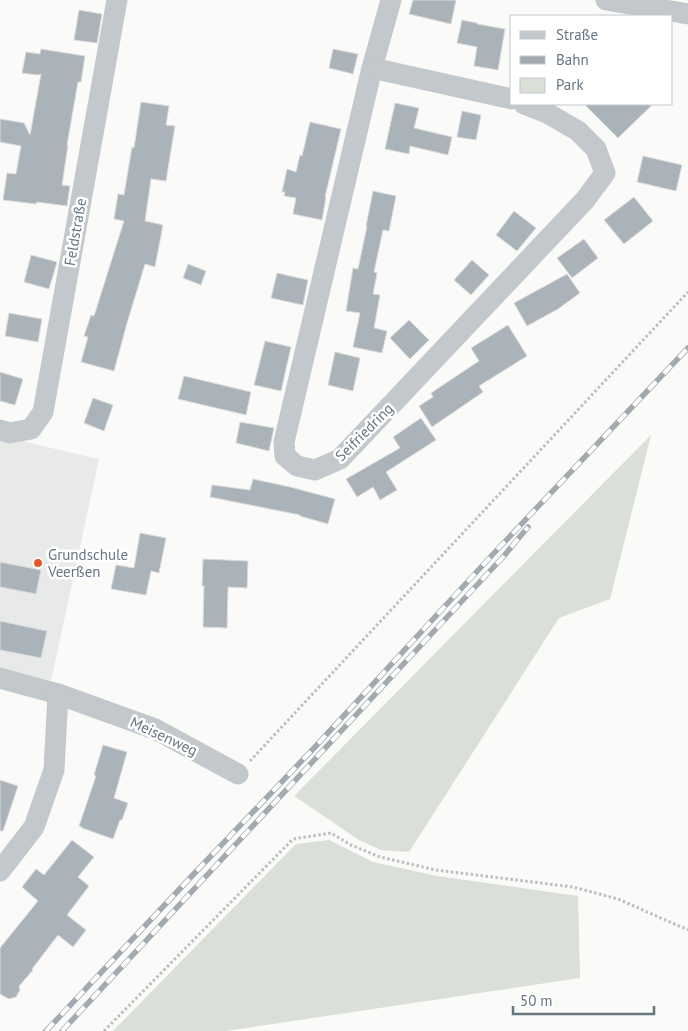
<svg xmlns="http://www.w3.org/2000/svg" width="688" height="1031" viewBox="0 0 688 1031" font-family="'PT Sans',sans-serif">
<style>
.built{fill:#e8e9e9}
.green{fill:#dadfd7}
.building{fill:#aab3b9;stroke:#dcdcda}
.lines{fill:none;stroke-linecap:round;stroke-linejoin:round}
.path{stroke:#bbbfc2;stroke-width:3;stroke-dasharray:2.5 2.5;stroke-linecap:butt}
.minor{stroke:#c3c8cc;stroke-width:21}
.rail-casing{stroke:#a2aab0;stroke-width:5.5}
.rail{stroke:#fff;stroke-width:4;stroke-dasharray:11;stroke-linecap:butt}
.poi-dot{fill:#e4572e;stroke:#fff;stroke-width:2}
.labels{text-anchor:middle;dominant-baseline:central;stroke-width:5;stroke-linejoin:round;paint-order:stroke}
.street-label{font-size:15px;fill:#657683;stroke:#fff}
.poi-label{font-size:15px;fill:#657683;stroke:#fff;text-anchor:start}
</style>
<rect width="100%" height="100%" fill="#fafaf8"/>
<polygon class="built" points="0,436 99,459 51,681 0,668"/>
<g class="green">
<polygon points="651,435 610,599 559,618 409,852 381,850 359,840 294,796"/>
<polygon points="329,840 373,862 437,876 578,896 580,978 226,1031 113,1031 296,844"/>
</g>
<g class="building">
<polygon points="413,0 456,0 451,24 409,14"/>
<polygon points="79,10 102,14 97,43 74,40"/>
<polygon points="462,20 477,23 477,24 505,29 498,70 474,66 477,47 457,43"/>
<polygon points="41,49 85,56 81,82 78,82 67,145 68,145 62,185 70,186 67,206 37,202 36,204 3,200 7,173 16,174 21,146 0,142 0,119 24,123 30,135 41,74 38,75 22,73 26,52 40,54"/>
<polygon points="333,49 358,54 353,74 329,68"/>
<polygon points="141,102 169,106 166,125 175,126 166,181 151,179 145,221 163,225 155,267 145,264 127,323 114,371 81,362 88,337 84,336 91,315 94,316 124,221 114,219 118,194 124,195 132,147 134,148"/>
<polygon points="395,103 419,108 414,128 452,137 448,155 410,146 409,154 385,149"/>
<polygon points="584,104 653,104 618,138"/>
<polygon points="462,111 481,115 476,140 457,137"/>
<polygon points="310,122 341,129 325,197 326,197 322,220 293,214 296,198 284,196 285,192 282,192 287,169 296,172 300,155 302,156"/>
<polygon points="643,156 682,165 676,191 637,182"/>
<polygon points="373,191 396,196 389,231 383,230 374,272 377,273 373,294 380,295 374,328 387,331 382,353 353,347 360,313 346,311 353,268 358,269 367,226 366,226"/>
<polygon points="634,197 653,221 624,244 604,220"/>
<polygon points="514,211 536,228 517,251 496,235"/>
<polygon points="584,239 598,258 572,278 557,258"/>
<polygon points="31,255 57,262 49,289 24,282"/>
<polygon points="472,260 489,275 471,295 454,280"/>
<polygon points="188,264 206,271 201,285 183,278"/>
<polygon points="277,273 308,280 303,305 271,298"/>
<polygon points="567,274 580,293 558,309 527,326 514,303"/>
<polygon points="9,313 42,319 38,342 5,336"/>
<polygon points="409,320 429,340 410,359 390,338"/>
<polygon points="508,325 527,356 479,386 483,392 432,427 419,406 433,397 431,393 479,361 471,348"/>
<polygon points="265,341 291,347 281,391 254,385"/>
<polygon points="335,352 360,358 353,391 328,385"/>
<polygon points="0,372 23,379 15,405 0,401"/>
<polygon points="184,376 251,392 246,415 178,399"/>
<polygon points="93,398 113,405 104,431 84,423"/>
<polygon points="421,418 436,440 386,472 397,490 380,500 373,487 357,497 346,479 400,448 393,437"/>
<polygon points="240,422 274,428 269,451 236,443"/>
<polygon points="253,479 290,487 335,499 328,524 300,516 300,515 210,497 212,485 250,490"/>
<polygon points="140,533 166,538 159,573 151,571 146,595 111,589 116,565 134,568"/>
<polygon points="203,559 248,561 247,588 228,587 227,628 203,627 204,586 202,586"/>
<polygon points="0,562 41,570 36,594 0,587"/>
<polygon points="0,621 47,631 41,658 0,650"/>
<polygon points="103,745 127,752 114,798 128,803 122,820 120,820 113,839 82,828 82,827 79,826 96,776 94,775"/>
<polygon points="0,780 18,786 3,831 0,831"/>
<polygon points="72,840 94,857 78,877 89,886 67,915 86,930 73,947 58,935 32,969 33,970 19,986 20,990 16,997 9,999 0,994 0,948 38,901 22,887 36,869 44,875"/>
</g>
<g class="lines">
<g class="path">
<polyline points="250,761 688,292"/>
<polyline points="104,1031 293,839 331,833 351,845 380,857 436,870 573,887 618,899 688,930"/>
</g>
<g class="minor">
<polyline points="391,0 372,68 284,442 285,456 297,466 315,470 340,459 585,200 605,173 596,149 578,131 547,113 524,104"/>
<polyline points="606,0 688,14"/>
<polyline points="372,68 512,99"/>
<polyline points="0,430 10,433 31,429 43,412 117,0"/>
<polyline points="0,678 58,694 155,729 238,774"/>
<polyline points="0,871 34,827 54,770 58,694"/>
</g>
<g class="rail-casing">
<g id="rail">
<polyline points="46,1031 190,878 314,748 495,552 688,348"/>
<polyline points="62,1031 503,557 528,527"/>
</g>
</g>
<use href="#rail" class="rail"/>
</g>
<circle class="poi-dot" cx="38" cy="563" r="5"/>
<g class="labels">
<g class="street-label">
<text transform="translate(75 232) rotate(-80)">Feldstraße</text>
<text transform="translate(364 432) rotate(-45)">Seifriedring</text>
<text transform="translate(164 736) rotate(25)">Meisenweg</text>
</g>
<g class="poi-label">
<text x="48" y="554">Grundschule<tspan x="48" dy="17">Veerßen</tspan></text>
</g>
</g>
<rect x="510" y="15" width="162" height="90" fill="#ffffff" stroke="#c1c8cd"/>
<rect x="520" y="31" width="25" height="8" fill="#c3c8cc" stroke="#c1c8cd"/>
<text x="556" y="40" font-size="15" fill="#657683">Straße</text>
<rect x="520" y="56" width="25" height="8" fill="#a2aab0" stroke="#c1c8cd"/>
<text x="556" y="65" font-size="15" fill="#657683">Bahn</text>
<rect x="520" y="78" width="25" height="15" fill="#dadfd7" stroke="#c1c8cd"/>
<text x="556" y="90" font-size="15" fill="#657683">Park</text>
<path d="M513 1006v8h141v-8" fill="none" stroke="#657683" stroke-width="2.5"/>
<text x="520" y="1006" font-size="15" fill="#657683" stroke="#ffffff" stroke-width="4" paint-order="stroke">50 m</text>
</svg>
